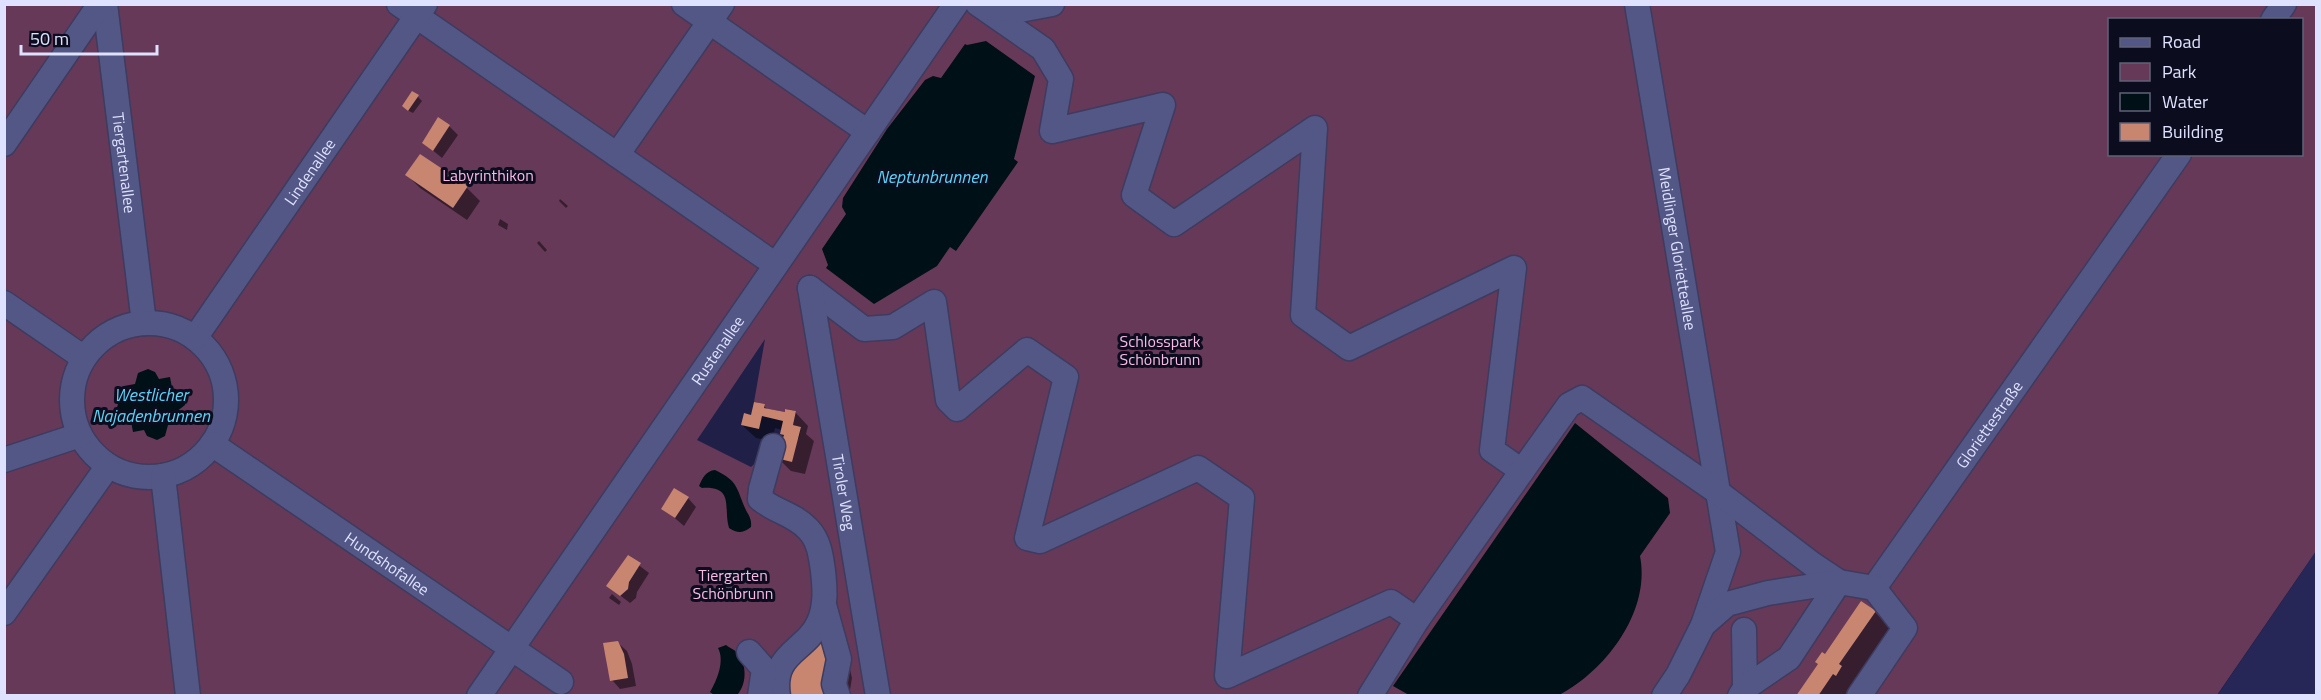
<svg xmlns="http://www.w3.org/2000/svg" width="2321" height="700" viewBox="0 0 2321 700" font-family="'Titillium Web',sans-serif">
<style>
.built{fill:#272757}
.green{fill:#673959;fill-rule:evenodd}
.water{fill:#001017}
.shadow{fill:#0007}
.building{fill:#c8856f}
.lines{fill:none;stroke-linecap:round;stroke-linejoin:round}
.minor-casing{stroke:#3d3b5f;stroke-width:27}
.minor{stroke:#535785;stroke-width:24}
.labels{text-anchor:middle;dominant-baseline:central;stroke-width:6;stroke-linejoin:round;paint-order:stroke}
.street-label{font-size:16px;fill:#dfe2fe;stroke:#0b0c1e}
.park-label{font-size:16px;fill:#fbb9e5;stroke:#0b0c1e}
.water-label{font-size:18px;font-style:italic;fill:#57d2f5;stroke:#0b0c1e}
</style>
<rect width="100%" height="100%" fill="#1f1f48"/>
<polygon class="built" points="2316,551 2316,695 2217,696 2298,578"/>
<path class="green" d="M5,5H2316V551L2217,695H5ZM2110,20H2302V154H2110ZM765,339L754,402L765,404L764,408L785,412L786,409L796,411L793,425L801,427L799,438L764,455L751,467L697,440Z"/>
<g class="water">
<polygon points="986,41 1035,76 1014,159 1018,162 956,251 950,247 937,266 874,304 826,268 828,265 822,249 846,214 842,207 843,198 887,129 925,80 933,76 941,78 965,44 967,45"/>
<polygon points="148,369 155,372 159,379 170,377 172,388 183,391 186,397 185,405 176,412 178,423 168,425 165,436 157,440 147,436 144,430 133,432 131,421 120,418 116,411 118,404 126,397 124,386 135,384 138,373"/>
<path d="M1575,423L1668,498L1670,513L1640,556C1651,612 1605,671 1559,695H1409L1393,686Z"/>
<path d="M715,470C738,481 736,487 745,508C748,515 752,518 751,527C743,533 738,534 729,528C723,508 735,486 702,488L699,486C703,477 706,471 715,470Z"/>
<path d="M726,645C728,647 731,648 734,650C747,660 748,683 737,695H714L710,692C717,680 725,661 718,648Z"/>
</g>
<g class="shadow">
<polygon points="418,97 422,101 413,113 407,110"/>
<polygon points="449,126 458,135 442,158 424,143"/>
<polygon points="421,156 467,188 480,201 467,220 420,188 407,175"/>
<polygon points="560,199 568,206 566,208 559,201"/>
<polygon points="500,219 508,224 507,230 498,225"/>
<polygon points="539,241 547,250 545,252 537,243"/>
<polygon points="764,406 768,410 786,414 795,412 808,426 806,434 814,441 805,474 791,471 778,458 785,437 782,433 782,430 775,428 772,441 756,438 742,425"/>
<polygon points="688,498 696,507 684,526 663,508"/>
<polygon points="628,557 649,573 637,592 636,598 630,603 608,586"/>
<polygon points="612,594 621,602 619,605 609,598"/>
<polygon points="1875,612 1892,629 1846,696 1798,696 1825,656"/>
<polygon points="843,640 852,678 849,696 776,696"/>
<polygon points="618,643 627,651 632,664 636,686 620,689 612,680"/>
</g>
<g class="building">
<polygon points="412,91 419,95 408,111 402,106"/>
<polygon points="438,117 450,125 433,151 422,143"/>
<polygon points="420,154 468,186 453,208 405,175"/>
<polygon points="754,402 765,404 764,408 785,412 785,409 796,411 793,425 801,427 792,462 776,458 781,437 783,438 784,435 780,434 783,421 762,416 759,429 741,425 744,413 751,415"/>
<polygon points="674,488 689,497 675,518 661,509"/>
<polygon points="628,555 641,563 629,582 628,589 620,596 606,586"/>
<polygon points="1861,601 1876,611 1839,664 1842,666 1836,676 1833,674 1818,696 1796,696 1818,664 1815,662 1822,652 1825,654"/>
<polygon points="826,621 835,670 826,696 773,696"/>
<polygon points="618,641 624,654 628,678 610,681 603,643"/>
</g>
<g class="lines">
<g class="minor-casing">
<g id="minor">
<path id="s1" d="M105,4L144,323"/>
<polyline points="399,4 776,265"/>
<polyline points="684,4 868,132"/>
<polyline points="978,4 1043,49 1061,79 1052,131 1163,105 1134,195 1174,224 1315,128 1303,315 1349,348 1514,268 1492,450 1522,471"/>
<path id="s2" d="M1637,4L1728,552L1703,625"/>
<polyline points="984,7 1020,10 1052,4"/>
<polyline points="2273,20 2284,4"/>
<polyline points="4,144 100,4"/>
<polyline points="617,155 722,4"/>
<polyline points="810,288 864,329 893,327 934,302 948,400 957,409 1027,350 1066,377 1027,538 1040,541 1198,468 1242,498 1227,676 1391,602 1417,620"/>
<path id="s3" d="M810,288L878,696"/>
<polyline points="4,303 84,358"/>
<circle cx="149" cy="400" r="77"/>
<path id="s4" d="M195,338L425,4"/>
<path id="s5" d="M212,444L561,682"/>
<path d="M773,446L761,489L760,499C774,511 794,514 808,529C819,540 821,556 823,571C825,589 826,606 819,622C806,652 771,652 778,696"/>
<polyline points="4,460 80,435"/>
<polyline points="163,476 188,696"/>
<path id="s6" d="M1874,588L2179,154"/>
<polyline points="824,605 839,659 834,684 838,696"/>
<polyline points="4,613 108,466"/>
<polyline points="1744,630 1745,688"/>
<polyline points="749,652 764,669 760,696"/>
<path id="s7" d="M479,696L956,4"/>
<polyline points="1370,696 1417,620 1522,471 1569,405 1582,398 1719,493 1812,564 1839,582 1789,658 1745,688 1740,696"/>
<polyline points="1664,696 1678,675 1703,625 1727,604 1768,593 1839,582 1874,588"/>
<polyline points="1859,696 1905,628 1874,588"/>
</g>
</g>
<use href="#minor" class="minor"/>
</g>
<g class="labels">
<g class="street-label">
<text stroke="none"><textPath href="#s1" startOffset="160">Tiergartenallee</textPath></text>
<text stroke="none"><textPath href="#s4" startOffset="202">Lindenallee</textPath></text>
<text stroke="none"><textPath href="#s2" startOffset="248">Meidlinger Glorietteallee</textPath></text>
<text stroke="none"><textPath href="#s7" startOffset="420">Rustenallee</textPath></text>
<text stroke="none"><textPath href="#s6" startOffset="200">Gloriettestraße</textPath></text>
<text stroke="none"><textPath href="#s3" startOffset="207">Tiroler Weg</textPath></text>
<text stroke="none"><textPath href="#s5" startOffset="212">Hundshofallee</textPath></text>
</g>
<g class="park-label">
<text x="488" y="175">Labyrinthikon</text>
<text x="1160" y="341">Schlosspark<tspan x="1160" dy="18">Schönbrunn</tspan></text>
<text x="733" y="575">Tiergarten<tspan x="733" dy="18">Schönbrunn</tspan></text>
</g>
<g class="water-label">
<text x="932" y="176">Neptunbrunnen</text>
<text x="151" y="394">Westlicher<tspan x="151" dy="21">Najadenbrunnen</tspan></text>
</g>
</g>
<rect width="2321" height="700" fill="none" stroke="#dfe2fe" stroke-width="12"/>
<rect x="2108" y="18" width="195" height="138" fill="#0b0c1e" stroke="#606278" stroke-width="1.5"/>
<rect x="2120" y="38" width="30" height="9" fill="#535785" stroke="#606278" stroke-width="1.5"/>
<text x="2162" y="48" font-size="18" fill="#dfe2fe">Road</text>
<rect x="2120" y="63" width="30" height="18" fill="#673959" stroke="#606278" stroke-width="1.5"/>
<text x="2162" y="78" font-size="18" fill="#dfe2fe">Park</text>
<rect x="2120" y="93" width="30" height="18" fill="#001017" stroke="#606278" stroke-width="1.5"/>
<text x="2162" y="108" font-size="18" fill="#dfe2fe">Water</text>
<rect x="2120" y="123" width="30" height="18" fill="#c8856f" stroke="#606278" stroke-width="1.5"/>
<text x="2162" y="138" font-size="18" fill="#dfe2fe">Building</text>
<path d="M21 45v9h136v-9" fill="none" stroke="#dfe2fe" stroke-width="3"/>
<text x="30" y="45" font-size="18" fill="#dfe2fe" stroke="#0b0c1e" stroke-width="4.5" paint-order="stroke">50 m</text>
</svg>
